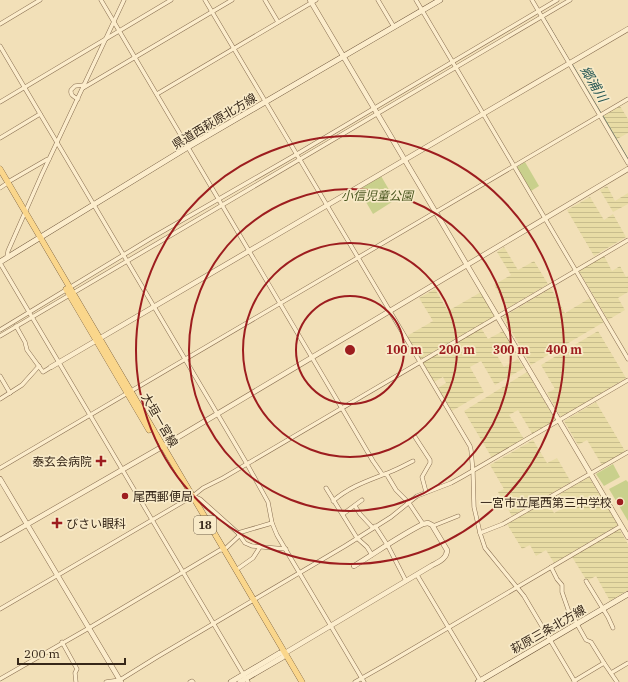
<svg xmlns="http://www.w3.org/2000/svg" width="628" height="682" viewBox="0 0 628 682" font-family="'IBM Plex Serif','Noto Sans JP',serif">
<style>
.farmland{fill:url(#farmland-rules)}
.green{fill:#c9d08c}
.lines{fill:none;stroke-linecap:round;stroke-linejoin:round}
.stream{stroke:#658f84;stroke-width:1}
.minor-casing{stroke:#896f52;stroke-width:4.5}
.tertiary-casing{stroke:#896f52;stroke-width:5.5}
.secondary-casing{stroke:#6a5036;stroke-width:6}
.primary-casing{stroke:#553c27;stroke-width:6}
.minor{stroke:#fcedcc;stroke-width:3.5}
.tertiary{stroke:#fcedcc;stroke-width:4.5}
.secondary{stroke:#fcedcc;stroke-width:5}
.primary{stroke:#fad68b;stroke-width:5.5}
.ring{fill:none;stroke:#9d1d1f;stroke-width:2}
.poi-dot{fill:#9d1d1f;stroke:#f8eac8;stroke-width:1.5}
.labels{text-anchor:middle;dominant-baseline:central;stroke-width:3.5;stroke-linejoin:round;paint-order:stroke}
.shield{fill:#f8eac8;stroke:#70624e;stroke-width:1}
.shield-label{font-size:11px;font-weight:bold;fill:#362719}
.street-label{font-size:12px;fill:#362719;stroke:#f8eac8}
.park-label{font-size:12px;font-style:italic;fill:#47541d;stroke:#f8eac8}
.poi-label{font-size:12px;fill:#362719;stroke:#f8eac8;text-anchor:end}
.water-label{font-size:13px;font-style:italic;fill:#265754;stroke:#f8eac8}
.centre{fill:#9d1d1f;stroke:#f8eac8;stroke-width:2}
.ring-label{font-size:12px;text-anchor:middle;font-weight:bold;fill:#9d1d1f;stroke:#f8eac8;stroke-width:3.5;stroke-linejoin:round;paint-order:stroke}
</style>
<defs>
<pattern id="farmland-rules" width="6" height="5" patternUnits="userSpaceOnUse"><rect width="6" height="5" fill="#e8dca5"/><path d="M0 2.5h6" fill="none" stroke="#c8bd8d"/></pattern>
</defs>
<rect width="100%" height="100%" fill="#f2e0b8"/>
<g class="farmland">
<polygon points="620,106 628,119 628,133 617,139 603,116"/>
<polygon points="607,186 615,201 628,193 628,204 613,212 600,190"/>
<polygon points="590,197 604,220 613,214 626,237 594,256 567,210"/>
<polygon points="504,247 518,270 534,261 548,284 508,308 494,285 511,275 497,252"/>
<polygon points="604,256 612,271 620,266 626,277 628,276 628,292 618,298 625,310 608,320 579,271"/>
<polygon points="551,288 565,313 590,298 604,322 531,365 503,317"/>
<polygon points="435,289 448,311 481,292 495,316 421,359 407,336 433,321 419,298"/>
<polygon points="481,328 488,339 503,331 510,343 495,352 504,367 518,359 524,368 495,385 481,361 470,367 484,392 452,411 438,388 446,383 443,377 434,382 422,363"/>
<polygon points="598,331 626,378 561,417 547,393 555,389 541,365"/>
<polygon points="527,372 556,421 533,435 518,410 509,415 524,439 492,458 464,411"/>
<polygon points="596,402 625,451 602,465 587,440 578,445 564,421"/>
<polygon points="533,440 547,463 557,458 571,482 512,516 498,492 504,489 490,465"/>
<polygon points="589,477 618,525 554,563 546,550 536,556 530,545 522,549 507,524 547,501 554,513 565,507 558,495"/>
<polygon points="619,529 628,544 628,590 610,601 596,576 587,581 572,557"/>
</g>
<g class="green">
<polygon points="525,162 539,186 531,191 517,167"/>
<polygon points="381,176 395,200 373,214 359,190"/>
<polygon points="613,464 620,477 604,486 596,474"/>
<polygon points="626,480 628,482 628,521 609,489"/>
</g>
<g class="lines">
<g class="stream">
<polyline points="544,17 569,60"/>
<polyline points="572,64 601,113"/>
<polyline points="603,116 628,159"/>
</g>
<g class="minor-casing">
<g id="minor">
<polyline points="101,0 373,461 382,474 387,475 396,490 409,503 423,524"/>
<polyline points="205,0 470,446 471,450 473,472 474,507 480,533 485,548 524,596 575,682"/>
<polyline points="265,0 278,22"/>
<polyline points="378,0 394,27"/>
<polyline points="416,0 628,359"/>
<polyline points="532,0 628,163"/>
<polyline points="0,24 40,0"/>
<polyline points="0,46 247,464 268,502 272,523 277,535 364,682"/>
<polyline points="83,88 232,0"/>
<polyline points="157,94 316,0"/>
<path d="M78,99C74,97 70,95 71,90L75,86L84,85"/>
<polyline points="0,102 171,0"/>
<polyline points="0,138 40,114"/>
<polyline points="8,182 46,160 49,159"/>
<polyline points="0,188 6,184"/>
<polyline points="7,257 8,251 42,174 124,0"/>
<polyline points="0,263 248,682"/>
<polyline points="16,326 25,342 27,350 43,372 51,367"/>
<polyline points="0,330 153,237 297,154 557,0"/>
<polyline points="0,336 570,0"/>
<polyline points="0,376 10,393"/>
<polyline points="0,399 22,385 39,366"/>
<polyline points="415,437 430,460 430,463 422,477 426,492"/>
<polyline points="0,468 628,99"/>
<polyline points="326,488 357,538 367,547 372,555"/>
<path d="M333,501C350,486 370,480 390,472C398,469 405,465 413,461"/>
<polyline points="355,506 360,514 373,528"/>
<polyline points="343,514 362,500"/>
<polyline points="375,526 388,546 406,581"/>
<polyline points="433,526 458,516"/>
<polyline points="238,533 272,523"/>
<polyline points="480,533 503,524 628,452"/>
<polyline points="286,549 252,546 245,543 238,533 200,499 193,496 203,488 223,478 628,240"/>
<polyline points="551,567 557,579 562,585 562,592 569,612 572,613 577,624 586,640 591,642 604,663"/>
<polyline points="236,570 253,558 260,547"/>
<polyline points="417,575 481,682"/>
<polyline points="586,581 608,617 613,628"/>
<polyline points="0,609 193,496"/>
<polyline points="62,642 77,669 75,673 76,682"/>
<polyline points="611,673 628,663"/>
<polyline points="0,679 89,628 220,550 224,550 240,535"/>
<polyline points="574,681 604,663 617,682"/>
<polyline points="106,682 120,680 157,657 345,546 391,517 417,496 451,483 462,477 628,380"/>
<polyline points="190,682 192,681 193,682"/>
<polyline points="355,682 385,665 621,526"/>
</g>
</g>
<g class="tertiary-casing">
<g id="tertiary">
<polyline points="310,0 628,537"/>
<polyline points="51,367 628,29"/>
<polyline points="0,479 121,682"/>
<polyline points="0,540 160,448 628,169"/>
<path d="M285,653L431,566C438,562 447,559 447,550L432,525L428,523L423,524C399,536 377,552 354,566"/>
</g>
</g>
<g class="secondary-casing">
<g id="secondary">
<polyline points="0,262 188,147 440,0"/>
<polyline points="231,682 280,653 285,653"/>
<polyline points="240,682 283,657 285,653"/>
<polyline points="478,682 628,594"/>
</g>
</g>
<g class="primary-casing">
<g id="primary">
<polyline points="0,169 302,682"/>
<polyline points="66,289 149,430"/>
</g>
</g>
<use href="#minor" class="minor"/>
<use href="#tertiary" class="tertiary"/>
<use href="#secondary" class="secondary"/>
<use href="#primary" class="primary"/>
</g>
<g class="ring">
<circle cx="350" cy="350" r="54"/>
<circle cx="350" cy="350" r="107"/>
<circle cx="350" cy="350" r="161"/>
<circle cx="350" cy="350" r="214"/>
</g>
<g class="poi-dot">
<path d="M99 455h4v4h4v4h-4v4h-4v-4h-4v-4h4z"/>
<circle cx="125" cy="496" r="4"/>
<circle cx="620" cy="502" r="4"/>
<path d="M55 517h4v4h4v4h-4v4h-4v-4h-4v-4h4z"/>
</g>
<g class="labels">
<rect class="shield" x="194" y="516" width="22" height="18" rx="3"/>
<g class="shield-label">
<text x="205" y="525">18</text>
</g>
<g class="street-label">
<text transform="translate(214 121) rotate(-31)">県道西萩原北方線</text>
<text transform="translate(160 420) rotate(60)">大垣一宮線</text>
<text transform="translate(548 629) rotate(-30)">萩原三条北方線</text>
</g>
<g class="park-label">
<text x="377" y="195">小信児童公園</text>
</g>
<g class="poi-label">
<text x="92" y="461">泰玄会病院</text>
<text x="133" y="496" text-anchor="start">尾西郵便局</text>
<text x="612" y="502">一宮市立尾西第三中学校</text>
<text x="66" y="523" text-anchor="start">びさい眼科</text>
</g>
<g class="water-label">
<text transform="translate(594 84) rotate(59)">郷浦川</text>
</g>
</g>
<circle cx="350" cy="350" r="6" class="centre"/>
<g class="ring-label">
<text x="404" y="354">100 m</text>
<text x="457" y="354">200 m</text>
<text x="511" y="354">300 m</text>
<text x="564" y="354">400 m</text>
</g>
<path d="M18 658v6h107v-6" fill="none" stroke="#362719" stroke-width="2"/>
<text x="24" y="658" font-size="12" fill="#362719" stroke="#f8eac8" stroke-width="3" paint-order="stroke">200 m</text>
</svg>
